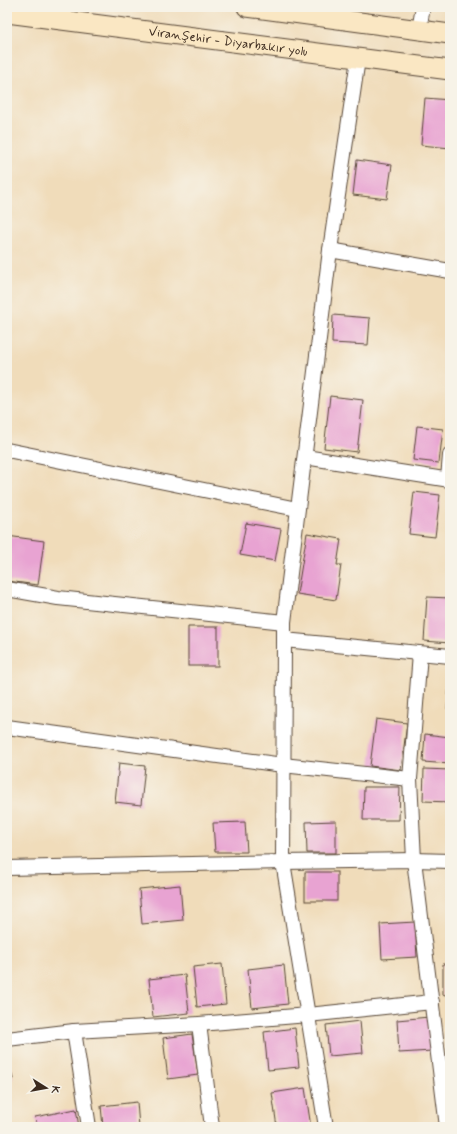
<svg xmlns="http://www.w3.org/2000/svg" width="457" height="1134" viewBox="0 0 457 1134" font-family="Mynerve,sans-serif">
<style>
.building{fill:#e8a3d2}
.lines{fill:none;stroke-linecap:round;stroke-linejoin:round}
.minor-casing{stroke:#564535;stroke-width:16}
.secondary-casing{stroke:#564535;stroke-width:21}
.minor{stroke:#fff;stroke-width:14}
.secondary{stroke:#fae7c3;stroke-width:19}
.labels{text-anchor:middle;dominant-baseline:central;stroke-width:3.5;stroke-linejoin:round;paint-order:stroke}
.street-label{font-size:13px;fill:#3b2a1e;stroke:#f7f3e8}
</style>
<rect width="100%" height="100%" fill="#f7f3e8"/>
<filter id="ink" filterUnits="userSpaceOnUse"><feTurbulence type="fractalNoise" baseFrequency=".025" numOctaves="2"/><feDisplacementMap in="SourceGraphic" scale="8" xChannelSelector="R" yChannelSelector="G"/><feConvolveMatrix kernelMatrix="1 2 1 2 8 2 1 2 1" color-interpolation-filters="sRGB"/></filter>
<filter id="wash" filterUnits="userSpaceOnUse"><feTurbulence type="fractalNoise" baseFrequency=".012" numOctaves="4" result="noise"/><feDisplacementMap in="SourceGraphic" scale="16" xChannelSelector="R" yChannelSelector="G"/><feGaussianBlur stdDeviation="0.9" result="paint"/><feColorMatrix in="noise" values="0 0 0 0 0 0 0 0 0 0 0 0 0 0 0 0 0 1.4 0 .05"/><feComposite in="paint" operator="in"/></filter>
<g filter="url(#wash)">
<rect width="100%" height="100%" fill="#f0dcba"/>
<g id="blocks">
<g class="building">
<polygon points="425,98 450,100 450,148 421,145"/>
<polygon points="357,160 392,165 387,199 353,195"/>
<polygon points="333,315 370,318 368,345 332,343"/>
<polygon points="330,396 363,400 357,452 324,448"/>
<polygon points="417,426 443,429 439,463 413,460"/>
<polygon points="414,492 440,495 435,537 409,534"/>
<polygon points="246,523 281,529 275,561 240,555"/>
<polygon points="307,533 341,539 337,565 341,565 336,600 297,594"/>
<polygon points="7,536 44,541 38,585 7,581"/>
<polygon points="427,597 450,598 450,643 424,641"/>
<rect x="188" y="627" width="30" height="39"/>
<polygon points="449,683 450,683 450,710 447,709"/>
<polygon points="376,719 407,723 401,770 370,766"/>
<polygon points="425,734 450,737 450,764 423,762"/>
<polygon points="119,763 145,766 141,805 115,802"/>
<polygon points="424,769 450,770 450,802 423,801"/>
<polygon points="364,787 400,787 399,820 363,820"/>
<polygon points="336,821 336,853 307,853 306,822"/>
<polygon points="245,822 247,852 215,852 213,823"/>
<rect x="305" y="872" width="32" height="29"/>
<polygon points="180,885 183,920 142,924 139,889"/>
<polygon points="415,922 417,957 382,959 380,924"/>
<polygon points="222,964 226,1004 197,1007 193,967"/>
<polygon points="443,964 450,964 450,994 443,995"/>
<polygon points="284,965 288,1004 252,1008 248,969"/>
<polygon points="185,975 189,1013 153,1017 149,979"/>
<polygon points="429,1017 432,1051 399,1053 397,1020"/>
<polygon points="360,1021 363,1053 329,1056 326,1025"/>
<polygon points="295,1028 299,1067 268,1070 264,1032"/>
<polygon points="192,1034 198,1075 168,1079 163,1038"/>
<polygon points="7,1053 13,1079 7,1080"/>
<polygon points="305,1088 311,1127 277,1127 272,1093"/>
<polygon points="137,1102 139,1127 103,1127 101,1106"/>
<polygon points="76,1109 79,1127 37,1127 35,1117"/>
</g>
</g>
</g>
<g filter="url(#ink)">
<use href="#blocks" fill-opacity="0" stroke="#564535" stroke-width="1"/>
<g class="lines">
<g class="minor-casing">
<g id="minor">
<polyline points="419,30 423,7"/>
<polyline points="330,250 450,271"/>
<polyline points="7,450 297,509"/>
<polyline points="305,457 450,480"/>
<polyline points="448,479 450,455"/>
<polyline points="7,589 58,598 284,622"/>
<polyline points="284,640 450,656"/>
<polyline points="420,654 410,779 414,860 447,1127"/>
<polyline points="7,727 283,765 410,779"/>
<polyline points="7,868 283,862 414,860 450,861"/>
<polyline points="199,1024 212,1127"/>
<polyline points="74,1031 89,1127"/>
<polyline points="7,1039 74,1031 199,1024 308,1015 432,1002"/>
<polyline points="326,1127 283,862 284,640 284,622 330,250 358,59"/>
</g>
</g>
<g class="secondary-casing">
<g id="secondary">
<polyline points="247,7 450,34"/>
<path id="s1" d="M7,13L450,70"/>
</g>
</g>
<use href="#minor" class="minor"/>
<use href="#secondary" class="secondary"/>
</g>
</g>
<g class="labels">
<g class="street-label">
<text stroke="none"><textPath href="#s1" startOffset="223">Viranşehir - Diyarbakır yolu</textPath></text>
</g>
</g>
<rect width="457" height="1134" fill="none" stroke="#f7f3e8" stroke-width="24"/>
<g transform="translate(46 1088) rotate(101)" stroke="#f7f3e8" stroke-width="3" paint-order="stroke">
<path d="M0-3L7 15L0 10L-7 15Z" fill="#3b2a1e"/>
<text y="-6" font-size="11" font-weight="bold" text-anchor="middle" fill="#3b2a1e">K</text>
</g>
</svg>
